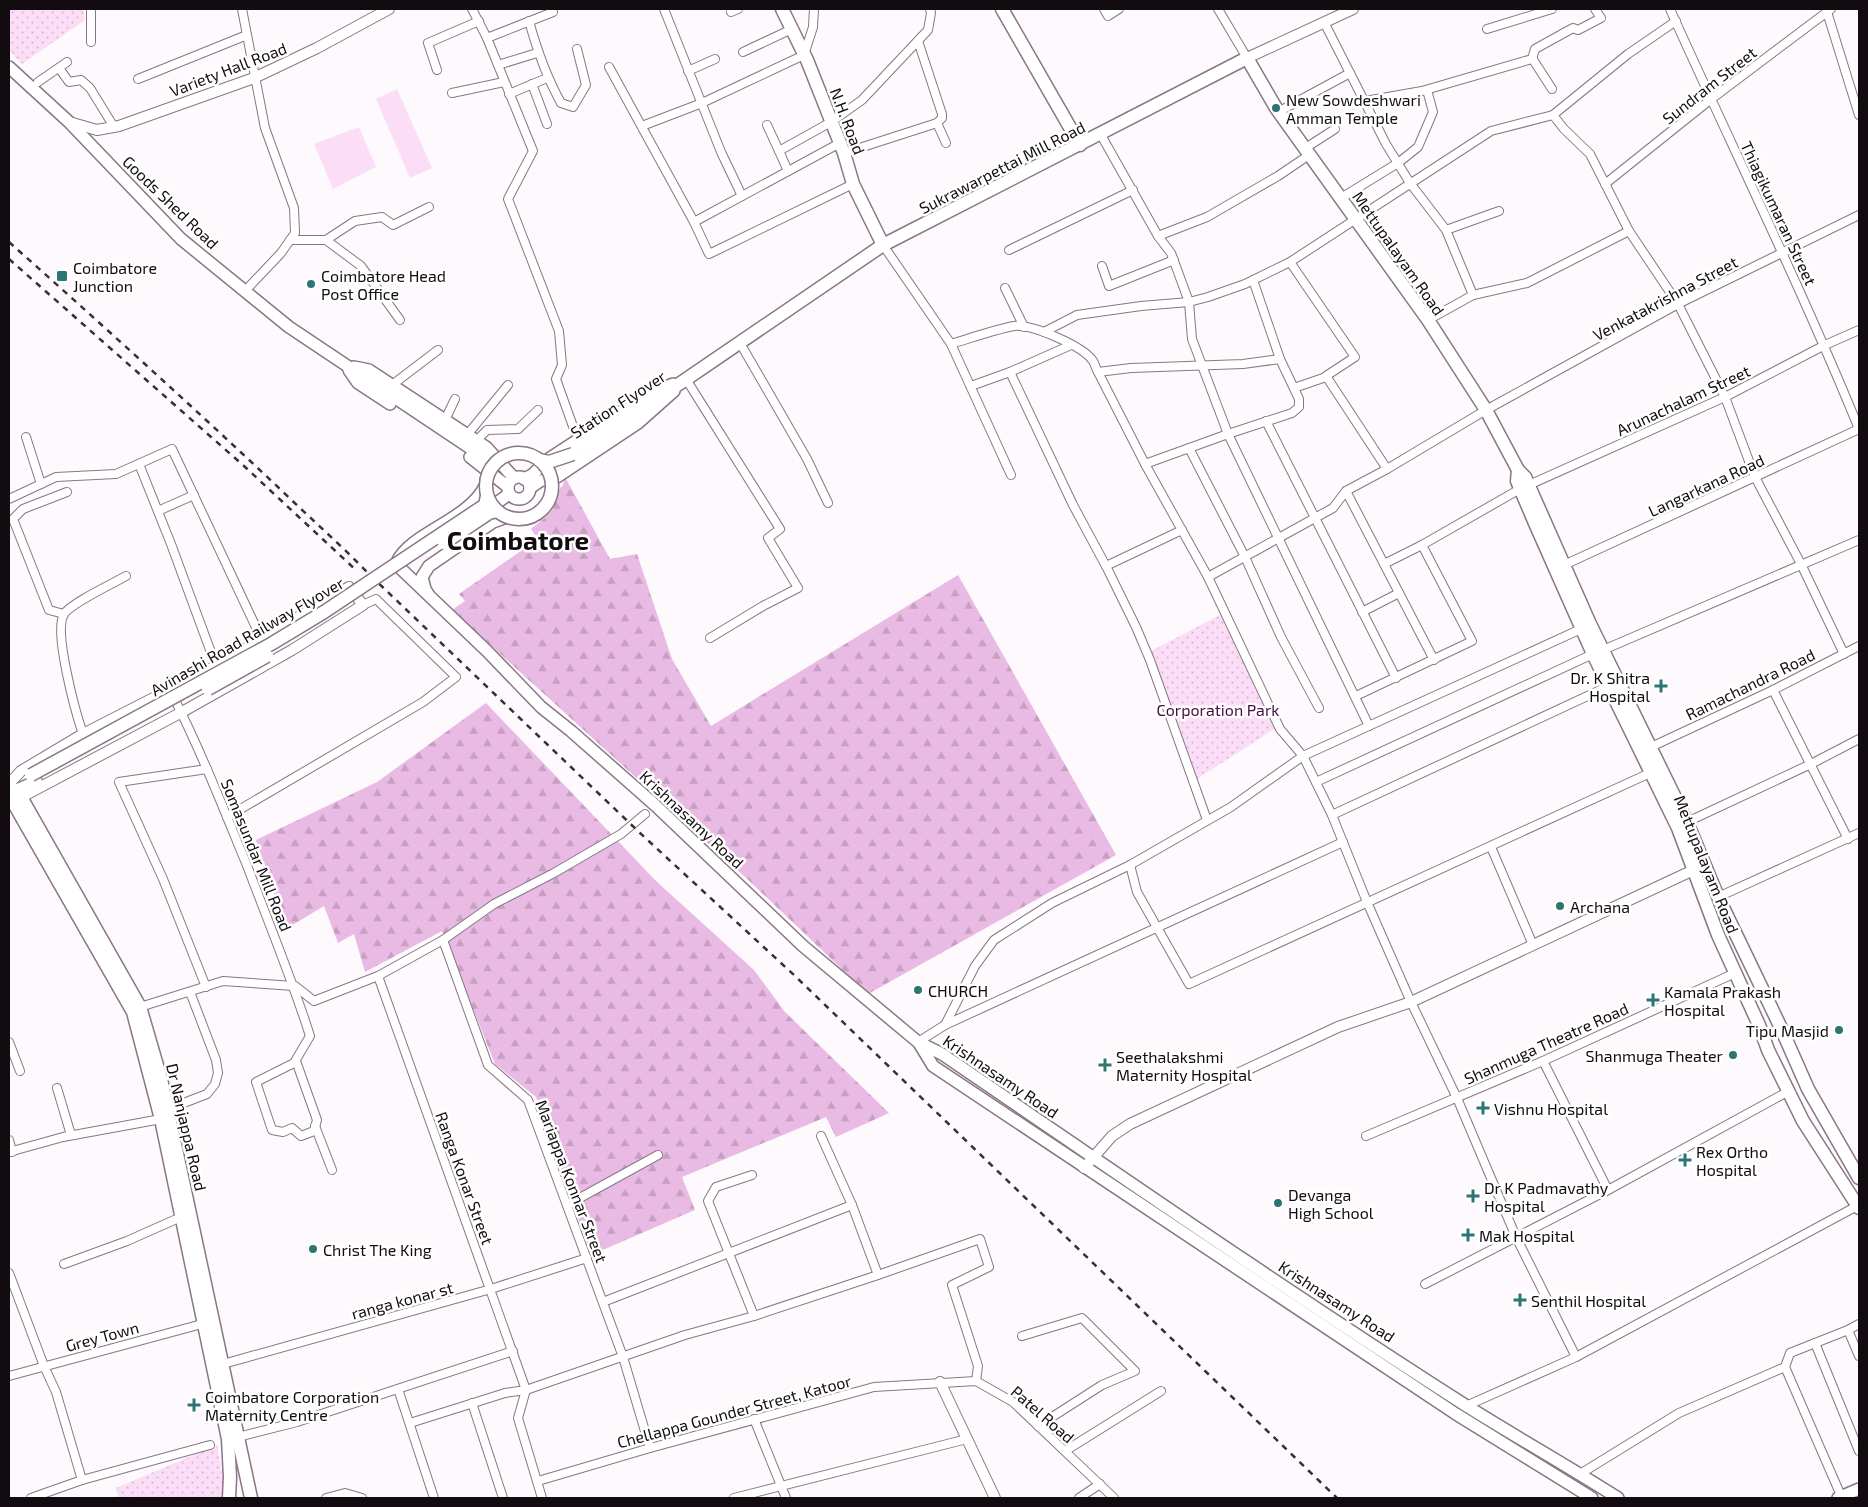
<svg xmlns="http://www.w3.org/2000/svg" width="1868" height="1507" viewBox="0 0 1868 1507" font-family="'Exo 2',sans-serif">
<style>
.grass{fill:url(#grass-dots)}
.forest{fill:url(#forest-firs)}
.garden{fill:#fbddf7}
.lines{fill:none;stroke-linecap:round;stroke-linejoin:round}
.minor-casing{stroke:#887686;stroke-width:10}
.tertiary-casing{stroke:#887686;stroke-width:12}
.secondary-casing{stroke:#887686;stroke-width:14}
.trunk-casing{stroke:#887686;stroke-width:15}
.minor{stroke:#fff;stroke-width:8}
.tertiary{stroke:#fff;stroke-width:10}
.secondary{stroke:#fff;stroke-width:11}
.trunk{stroke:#fff;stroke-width:12}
.rail{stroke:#363035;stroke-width:2.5;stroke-dasharray:6 6;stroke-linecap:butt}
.trunk-bridge-casing{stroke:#887686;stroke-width:15;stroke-linecap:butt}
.trunk-bridge{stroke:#fff;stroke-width:12}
.poi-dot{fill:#2b7572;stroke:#fff;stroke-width:2}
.labels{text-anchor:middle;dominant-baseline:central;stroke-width:5;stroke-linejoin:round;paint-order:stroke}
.street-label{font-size:16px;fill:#120c11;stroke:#fff}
.poi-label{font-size:16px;fill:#120c11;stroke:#fff;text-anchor:start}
.park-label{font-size:16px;fill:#440e41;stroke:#fff}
.town-label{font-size:26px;font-weight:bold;fill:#120c11;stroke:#fff}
</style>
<defs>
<pattern id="grass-dots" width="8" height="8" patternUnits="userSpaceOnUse" patternTransform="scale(1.25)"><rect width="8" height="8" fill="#fbddf7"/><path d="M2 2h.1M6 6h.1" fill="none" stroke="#d6bcd3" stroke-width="1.8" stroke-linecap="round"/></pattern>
<pattern id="forest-firs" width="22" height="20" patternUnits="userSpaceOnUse" patternTransform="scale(1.25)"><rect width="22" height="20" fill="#e9bae3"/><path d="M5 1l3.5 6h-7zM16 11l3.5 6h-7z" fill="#c79fc2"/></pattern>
</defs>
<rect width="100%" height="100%" fill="#fdf9fd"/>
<g class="grass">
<polygon points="9,9 83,9 85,20 22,64 9,50"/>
<polygon points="1220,615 1276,728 1197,779 1151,651"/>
<polygon points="217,1445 227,1498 119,1498 116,1488"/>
</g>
<g class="forest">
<path d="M565,477L610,559L637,554L672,659L711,726L958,575L1116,855L868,994L743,875L452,610L465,601L459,594L538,539L531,529C538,523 546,518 552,510C558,502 555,491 563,485Z"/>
<polygon points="486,703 656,881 754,970 785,1012 889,1113 836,1137 826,1117 682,1177 695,1210 591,1255 536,1097 495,1064 442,931 365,972 354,934 338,943 324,906 286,929 256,840 377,782"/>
</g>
<g class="garden">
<polygon points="397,89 432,168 410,178 376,99"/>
<polygon points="359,127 376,167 333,189 314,144"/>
</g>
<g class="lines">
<g class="minor-casing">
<g id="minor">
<polyline points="91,9 91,42"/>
<polyline points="242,9 265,128 294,208 295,233 281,253 245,291"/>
<path d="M472,9L487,38L533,151L508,199L559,331L562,365L556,379L575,432C589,430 590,421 601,419L603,423"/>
<polyline points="664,9 721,152 742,196"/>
<polyline points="1104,9 1108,16 1119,9"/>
<polyline points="1218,9 1247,58"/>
<polyline points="731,12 738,9"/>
<polyline points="1827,12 1859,115"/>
<path d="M529,21C537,50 546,76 561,103L573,107L586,85L577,49"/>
<polyline points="1324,22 1386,144 1410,183 1446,230"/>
<polyline points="1487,29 1552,9"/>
<polyline points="487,38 553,12"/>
<polyline points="743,52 792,29"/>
<polyline points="1532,58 1552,89"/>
<polyline points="498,65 537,53"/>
<polyline points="609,67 694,222 709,254 853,184"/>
<polyline points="59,68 69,82 81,80 90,88 114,127"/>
<polyline points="437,70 428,43 479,21"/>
<polyline points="688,71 715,59"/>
<polyline points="138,79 247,35"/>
<polyline points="38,82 67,62"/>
<polyline points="532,84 547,124"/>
<polyline points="452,93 504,82"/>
<polyline points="509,94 547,78"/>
<polyline points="1365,101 1422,91 1532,59 1535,49 1573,28 1578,30 1601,18 1595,9"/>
<polyline points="1278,112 1350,73"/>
<polyline points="1553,115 1564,129 1590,154 1629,231 1678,304 1725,397 1755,477 1801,564 1844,654"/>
<polyline points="937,123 946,143"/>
<polyline points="767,125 779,151"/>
<polyline points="642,126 702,103 804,55 813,27 814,9"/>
<polyline points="1101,135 1158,236 1171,253 1189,302 1192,339 1228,434 1369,726"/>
<polyline points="1304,149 1335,129"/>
<polyline points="844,153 937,123 942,118 942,114 918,41"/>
<polyline points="788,171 779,151 831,122 862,100 928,30 931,13 930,9"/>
<polyline points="1605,184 1710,100 1831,9"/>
<polyline points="1341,198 1398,163 1418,147 1433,112 1427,90"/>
<polyline points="694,222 840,143"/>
<polyline points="1158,236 1207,217 1278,176 1309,155"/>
<polyline points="290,240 326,240 355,221 382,217 393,225 429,207"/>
<polyline points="326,240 361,266 400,320"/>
<polyline points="883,245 951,344 1011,475"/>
<polyline points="1009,250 1133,190"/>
<polyline points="1290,262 1355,357 1326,376 1387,469"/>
<polyline points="1102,266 1109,286 1174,260"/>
<polyline points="1005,288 1024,327"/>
<polyline points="1473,295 1446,230 1499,211"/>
<polyline points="1428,320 1473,295 1527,283 1629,231"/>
<polyline points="1044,332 1077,315 1141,306 1189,302 1208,297 1245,284 1290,262 1491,131 1553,115 1628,54 1676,21"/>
<polyline points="740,343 807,459 828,503"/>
<path d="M951,344C971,338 993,330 1014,326C1032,324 1083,346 1093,361C1095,364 1096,369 1098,372L1131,368L1243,364L1280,359"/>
<polyline points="1010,372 1071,345"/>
<polyline points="1098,372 1145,464 1208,577 1280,729 1303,756 1332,815 1367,902 1411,1002 1457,1098 1516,1237 1576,1357"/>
<polyline points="686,379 780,529 768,538 798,588 763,606 710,638"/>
<polyline points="392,385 438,350"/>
<polyline points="971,386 1010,372 1073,505 1107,568 1136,627 1150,660 1207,820"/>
<polyline points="1294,388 1326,377"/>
<polyline points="445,420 455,399"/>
<polyline points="1266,421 1396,678"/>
<polyline points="467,435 508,385"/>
<polyline points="26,437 41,484"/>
<polyline points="476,441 487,430 518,429 538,410"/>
<polyline points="1189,448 1245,557 1281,637 1319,708"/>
<polyline points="139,464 171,544 216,666"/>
<polyline points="1145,464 1228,434 1292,413 1299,407 1299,399 1280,359 1253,280"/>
<polyline points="1346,491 1434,660"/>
<polyline points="9,499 56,477 116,474 172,449 262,640"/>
<polyline points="158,511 194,495"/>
<polyline points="1384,564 1422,545 1520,489 1725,397 1825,345 1859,330"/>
<path d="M1564,565L1859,429C1801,287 1733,149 1670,9"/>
<polyline points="1106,566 1182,530"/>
<polyline points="1208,577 1333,508 1346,491 1387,469 1486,410 1678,304 1859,215"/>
<polyline points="1362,612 1399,593"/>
<polyline points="64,614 49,610 13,519 23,509 67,492"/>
<polyline points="1603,650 1859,540"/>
<polyline points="1773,690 1848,839"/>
<path d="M172,694C201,751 224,810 248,868C269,924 292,979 310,1036L294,1063L256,1082L272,1130L283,1132L292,1128L301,1136L314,1131L317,1120L296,1061"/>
<polyline points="1356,696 1472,641 1422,545"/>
<path d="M83,734C76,714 53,631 64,614C71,603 114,583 126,576"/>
<polyline points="1651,747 1773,690 1859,646"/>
<polyline points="1316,782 1593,654"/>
<polyline points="1332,815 1609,686"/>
<polyline points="227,817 423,702 456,677 376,599 363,605"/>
<polyline points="1687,822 1811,764 1859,739"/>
<polyline points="1491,847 1533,945"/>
<polyline points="1130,865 1137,892 1189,984 1650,773"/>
<polyline points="1718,897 1859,833"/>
<polyline points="443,940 488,1065 528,1100 623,1357 650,1448"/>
<polyline points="378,976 526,1390"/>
<polyline points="295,986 314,1001 378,976 443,940 494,904 554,873 621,834 645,814"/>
<polyline points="206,987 163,879 119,782 207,769"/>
<polyline points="140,1007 223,981 294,986"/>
<polyline points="945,1025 975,966 994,940 1052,903 1130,865 1231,807 1303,756 1581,629"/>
<polyline points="9,1042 20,1071"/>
<polyline points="918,1042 945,1025 1343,842"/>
<polyline points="1543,1061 1608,1190"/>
<polyline points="57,1088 71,1135"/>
<polyline points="168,1109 207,1094 215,1084 218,1073 216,1060 190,992"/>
<polyline points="315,1126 332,1170"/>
<polyline points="821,1136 852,1205 878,1275"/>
<polyline points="1366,1136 1543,1061 1735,973"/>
<polyline points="9,1140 12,1152"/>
<polyline points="9,1152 63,1137 161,1119"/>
<polyline points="752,1175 716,1187 708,1201 754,1316"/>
<polyline points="567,1205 658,1155"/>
<polyline points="64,1264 127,1241 181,1217"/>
<polyline points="9,1273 44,1366 56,1392 82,1480"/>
<polyline points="1425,1284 1608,1190 1789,1091"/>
<polyline points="603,1302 852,1205"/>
<polyline points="1848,1330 1859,1356"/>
<polyline points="1022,1336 1082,1318 1135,1371 1102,1385 1038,1426"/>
<polyline points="1815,1343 1859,1451"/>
<polyline points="223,1364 491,1289 587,1258"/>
<polyline points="1785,1367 1842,1498"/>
<polyline points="9,1376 202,1324"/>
<polyline points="398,1389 434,1498"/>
<polyline points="526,1390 518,1418 542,1498"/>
<polyline points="472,1403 503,1498"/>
<polyline points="1466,1406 1576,1357 1859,1205"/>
<polyline points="754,1419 786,1498"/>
<polyline points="410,1423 505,1393 526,1390 685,1335 754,1316 878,1275 980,1239 989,1267 952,1285 978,1366 976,1381"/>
<polyline points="238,1437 297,1422 513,1351"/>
<polyline points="1065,1451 1161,1391"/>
<polyline points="1580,1474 1679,1413 1785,1367 1790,1353 1848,1330 1859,1324"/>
<polyline points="538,1481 650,1448 874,1387 976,1381 1013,1402 1114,1498"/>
<polyline points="31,1498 82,1480 210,1445"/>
<polyline points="326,1498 345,1493 362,1498"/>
<polyline points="734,1498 967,1439"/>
<polyline points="1079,1498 1100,1484"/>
</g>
</g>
<g class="tertiary-casing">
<g id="tertiary">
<polyline points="1247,58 1353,9"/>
<polyline points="69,122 97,130 119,126 254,78 317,48 389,9"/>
<polyline points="9,784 21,771 83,734 216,666 349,587 363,605 292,650 182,712 16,800"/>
<polyline points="1084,1168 1112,1136 1130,1124 1338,1027 1411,1002 1700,867"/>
<polyline points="940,1382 995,1498"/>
</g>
</g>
<g class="secondary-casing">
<g id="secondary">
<polyline points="9,67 69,122 181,239 289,327 494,464"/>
<polyline points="354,367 369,370 486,447 514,478"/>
<polyline points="349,370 358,383 390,404"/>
<polyline points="470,457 508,487"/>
<circle cx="519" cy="488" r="11"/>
<polyline points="524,479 532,475 550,458 648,394 673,384"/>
<path d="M485,486C469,520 410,533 397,562L399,567L487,651L541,707L571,731L655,805L803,946L918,1042L942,1054C1115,1172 1288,1292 1465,1405C1516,1437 1568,1466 1618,1498"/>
<polyline points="530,488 540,481 557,477 638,423 674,391"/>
<polyline points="494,505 509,494"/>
<polyline points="428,594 425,589 422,577 429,566 493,522 507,517"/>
<polyline points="919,1043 933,1066 1456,1414 1592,1498"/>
<polyline points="1838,1498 1859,1489"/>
</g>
</g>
<g class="trunk-casing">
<g id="trunk">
<polyline points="782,9 807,60 844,153 853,184 883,245"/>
<polyline points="1002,9 1080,145"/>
<polyline points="1518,470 1517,481 1534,521 1593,654 1678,828 1718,935 1759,1025 1768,1050 1803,1121 1859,1208"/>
<polyline points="549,474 553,466 682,382 883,245 1247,58 1276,108 1428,320 1486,410 1518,470 1525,477 1590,624 1687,822 1718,897 1781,1028 1808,1089 1859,1178"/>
<polyline points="17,790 140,1007 161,1079 251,1498"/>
<polyline points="11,793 36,782"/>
<polyline points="9,795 133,1012 161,1119 228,1439 230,1477 229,1498"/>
</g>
</g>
<use href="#minor" class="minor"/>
<use href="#tertiary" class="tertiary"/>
<use href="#secondary" class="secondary"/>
<use href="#trunk" class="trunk"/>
<g class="rail">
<path d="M9,242C100,323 191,405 280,489C310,518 341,545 370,575L640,833L794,975L1337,1498"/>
<polyline points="9,259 244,466 357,571"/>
</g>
<g class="trunk-bridge-casing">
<g id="trunk-bridge">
<circle cx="519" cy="486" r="33"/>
<polyline points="539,460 549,462 573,454"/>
<polyline points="444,543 489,513 497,511"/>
<polyline points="208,689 267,656"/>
<polyline points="31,775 271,644 324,612 485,505 487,496"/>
</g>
</g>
<use href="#trunk-bridge" class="trunk-bridge"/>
</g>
<g class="poi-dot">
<circle cx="1276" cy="108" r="5"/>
<rect x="56" y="270" width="12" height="12" rx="2.5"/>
<circle cx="311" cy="284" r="5"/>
<path d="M1658.5 678.5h5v5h5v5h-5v5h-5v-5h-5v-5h5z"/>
<circle cx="1560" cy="906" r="5"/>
<circle cx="918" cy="990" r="5"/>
<path d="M1650.5 992.5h5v5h5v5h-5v5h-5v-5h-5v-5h5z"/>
<circle cx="1839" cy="1030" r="5"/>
<circle cx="1733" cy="1055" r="5"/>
<path d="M1102.5 1057.5h5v5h5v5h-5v5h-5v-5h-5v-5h5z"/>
<path d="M1480.5 1100.5h5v5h5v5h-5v5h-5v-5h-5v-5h5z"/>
<path d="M1682.5 1152.5h5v5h5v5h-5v5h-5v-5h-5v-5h5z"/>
<path d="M1470.5 1188.5h5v5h5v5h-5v5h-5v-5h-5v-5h5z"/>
<circle cx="1278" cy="1203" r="5"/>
<path d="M1465.5 1227.5h5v5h5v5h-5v5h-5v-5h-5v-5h5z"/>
<circle cx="313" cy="1249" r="5"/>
<path d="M1517.5 1292.5h5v5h5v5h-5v5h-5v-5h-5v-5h5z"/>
<path d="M191.5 1397.5h5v5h5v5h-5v5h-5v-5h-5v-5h5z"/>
</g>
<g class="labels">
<g class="street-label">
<text transform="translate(228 69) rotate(-21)">Variety Hall Road</text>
<text transform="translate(1709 85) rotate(-38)">Sundram Street</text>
<text transform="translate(848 121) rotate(69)">N.H. Road</text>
<text transform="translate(1002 167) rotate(-27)">Sukrawarpettai Mill Road</text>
<text transform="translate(171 202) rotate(44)">Goods Shed Road</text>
<text transform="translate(1779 213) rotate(65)">Thiagikumaran Street</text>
<text transform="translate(1399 253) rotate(55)">Mettupalayam Road</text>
<text transform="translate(1665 298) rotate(-28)">Venkatakrishna Street</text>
<text transform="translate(1683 400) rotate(-25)">Arunachalam Street</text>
<text transform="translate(618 404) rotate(-33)">Station Flyover</text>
<text transform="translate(1706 485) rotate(-25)">Langarkana Road</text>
<text transform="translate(247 636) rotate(-30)">Avinashi Road Railway Flyover</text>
<text transform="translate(1750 684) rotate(-26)">Ramachandra Road</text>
<text transform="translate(692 819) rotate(43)">Krishnasamy Road</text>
<text transform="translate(257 855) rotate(68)">Somasundar Mill Road</text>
<text transform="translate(1707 864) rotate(68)">Mettupalayam Road</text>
<text transform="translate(1546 1043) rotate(-24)">Shanmuga Theatre Road</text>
<text transform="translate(1001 1076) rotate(34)">Krishnasamy Road</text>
<text transform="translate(187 1127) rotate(77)">Dr Nanjappa Road</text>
<text transform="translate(465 1178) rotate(70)">Ranga Konar Street</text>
<text transform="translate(572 1181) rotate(69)">Mariappa Konnar Street</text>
<text transform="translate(402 1300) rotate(-15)">ranga konar st</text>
<text transform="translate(1337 1301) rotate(33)">Krishnasamy Road</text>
<text transform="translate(102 1336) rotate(-15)">Grey Town</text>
<text transform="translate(734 1411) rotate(-15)">Chellappa Gounder Street, Katoor</text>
<text transform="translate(1043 1414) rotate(41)">Patel Road</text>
</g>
<g class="poi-label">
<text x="1286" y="99">New Sowdeshwari<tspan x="1286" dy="18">Amman Temple</tspan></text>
<text x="73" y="267">Coimbatore<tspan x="73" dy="18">Junction</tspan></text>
<text x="321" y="275">Coimbatore Head<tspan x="321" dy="18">Post Office</tspan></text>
<text x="1650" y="677" text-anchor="end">Dr. K Shitra<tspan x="1650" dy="18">Hospital</tspan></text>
<text x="1570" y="906">Archana</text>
<text x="928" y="990">CHURCH</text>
<text x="1664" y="991">Kamala Prakash<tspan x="1664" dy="18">Hospital</tspan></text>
<text x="1829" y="1030" text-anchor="end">Tipu Masjid</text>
<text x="1723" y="1055" text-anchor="end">Shanmuga Theater</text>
<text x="1116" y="1056">Seethalakshmi<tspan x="1116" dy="18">Maternity Hospital</tspan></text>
<text x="1494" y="1108">Vishnu Hospital</text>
<text x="1696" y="1151">Rex Ortho<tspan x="1696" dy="18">Hospital</tspan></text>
<text x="1484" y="1187">Dr K Padmavathy<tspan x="1484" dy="18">Hospital</tspan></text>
<text x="1288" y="1194">Devanga<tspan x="1288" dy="18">High School</tspan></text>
<text x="1479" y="1235">Mak Hospital</text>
<text x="323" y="1249">Christ The King</text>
<text x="1531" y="1300">Senthil Hospital</text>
<text x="205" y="1396">Coimbatore Corporation<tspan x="205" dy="18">Maternity Centre</tspan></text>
</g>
<g class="park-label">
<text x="1218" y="709">Corporation Park</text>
</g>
<g class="town-label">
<text x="518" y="539">Coimbatore</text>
</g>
</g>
<rect width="1868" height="1507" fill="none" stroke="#120c11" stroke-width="20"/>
</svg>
